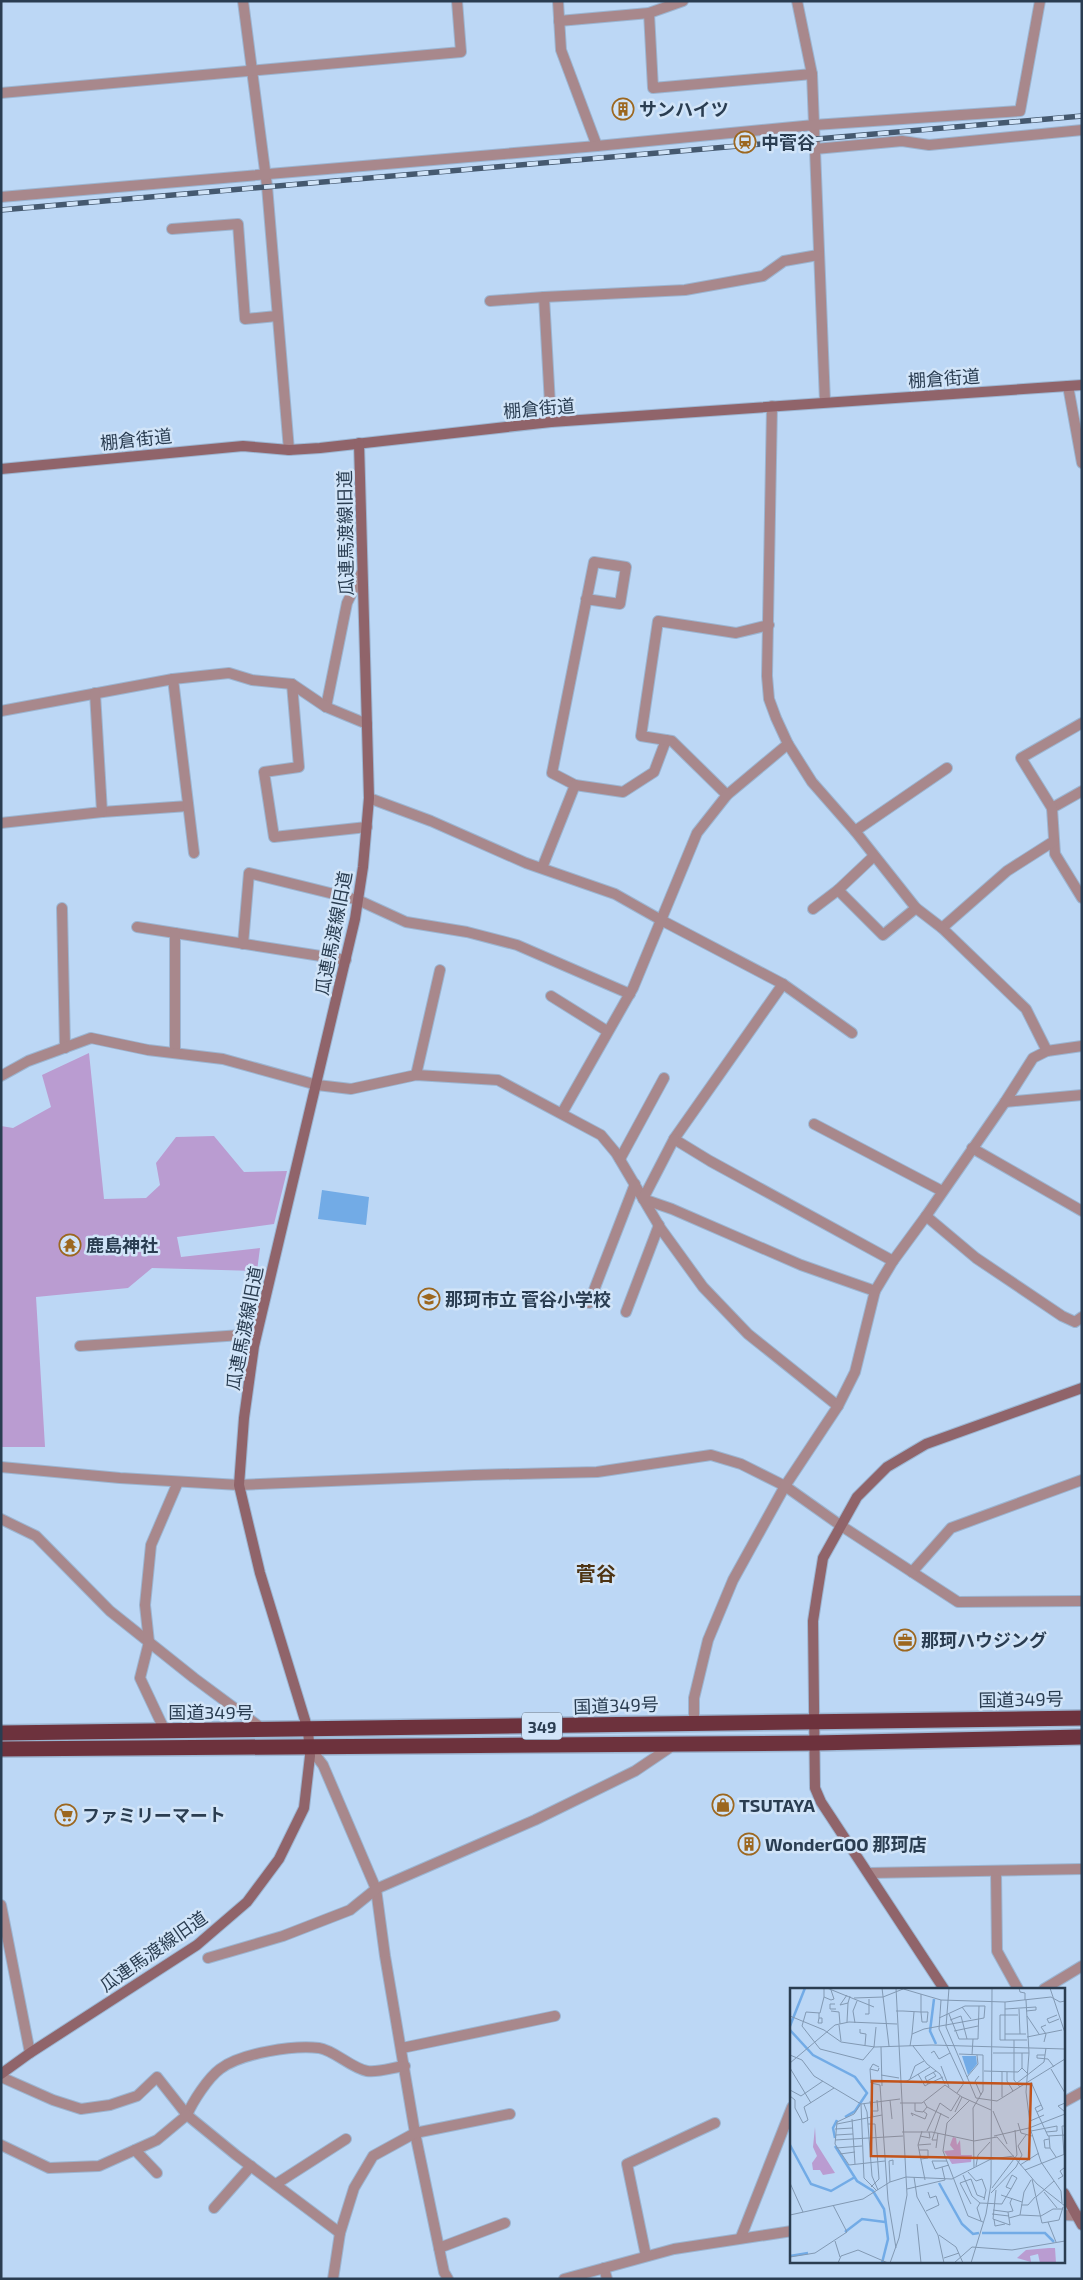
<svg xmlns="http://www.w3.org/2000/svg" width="1083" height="2280" viewBox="0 0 1083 2280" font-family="'Exo 2','Noto Sans JP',sans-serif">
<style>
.green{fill:#ba9cd1}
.water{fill:#72abe6}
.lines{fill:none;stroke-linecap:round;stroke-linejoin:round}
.street-casing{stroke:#9cb5d1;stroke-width:12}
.secondary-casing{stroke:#9cb5d1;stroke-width:12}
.highway-casing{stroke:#9cb5d1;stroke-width:18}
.street{stroke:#a8888c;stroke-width:10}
.secondary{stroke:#90646a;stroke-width:10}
.highway{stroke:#6d323d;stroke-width:15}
.rail-casing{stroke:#45596f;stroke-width:5.5}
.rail{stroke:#d1e4f8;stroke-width:4;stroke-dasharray:11;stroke-linecap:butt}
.labels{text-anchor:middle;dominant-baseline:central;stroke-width:5;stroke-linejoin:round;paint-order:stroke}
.shield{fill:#d1e4f8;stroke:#5c6f83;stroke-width:1}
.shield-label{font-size:16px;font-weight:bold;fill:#2a3d51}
.poi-label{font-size:18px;font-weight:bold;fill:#2a3d51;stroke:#d1e4f8;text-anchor:start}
.street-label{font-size:18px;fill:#2a3d51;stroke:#d1e4f8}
.quarter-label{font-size:20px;font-weight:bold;fill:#4e3413;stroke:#d1e4f8}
.inset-river{fill:none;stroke:#72abe6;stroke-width:2.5}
.inset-road{fill:none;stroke:#8299b3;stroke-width:1}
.view{fill:#c2531a;fill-opacity:0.15;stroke:#c2531a;stroke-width:2.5}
.inset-edge{fill:none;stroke:#2a3d51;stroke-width:2.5}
</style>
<rect width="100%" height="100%" fill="#bcd7f5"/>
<polygon class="green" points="89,1053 104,1199 146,1198 160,1185 156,1163 176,1137 214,1136 244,1172 287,1171 274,1224 177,1237 181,1257 260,1248 257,1271 152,1268 128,1288 36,1297 45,1447 1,1447 1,1126 13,1128 51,1107 42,1075"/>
<polygon class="water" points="322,1190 369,1197 366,1225 318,1219"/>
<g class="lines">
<g class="street-casing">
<g id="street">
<polyline points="243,1 267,186 289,450"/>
<polyline points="558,1 561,50 597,146"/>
<polyline points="797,1 812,74 825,402"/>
<polyline points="649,13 653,88 812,74"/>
<polyline points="559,21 649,13 683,1"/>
<polyline points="1,93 461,52 457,1"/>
<polyline points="815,149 902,141 929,145 1082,130"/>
<polyline points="1,197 597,146 814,125 1020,111 1040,1"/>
<polyline points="172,229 238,224 245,319 277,316"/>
<polyline points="544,297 685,290 763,276 784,261 818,255"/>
<polyline points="490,301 544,297 551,422"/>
<polyline points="1068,386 1082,463"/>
<polyline points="586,599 620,604 626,567 594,562 552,773 575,785 623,792 654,772 666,740"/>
<polyline points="769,625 736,633 658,621 641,736 672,741 727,795 788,744"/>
<polyline points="292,684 299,767 264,772 274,837 367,827"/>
<polyline points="326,707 347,603 361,574"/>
<polyline points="1,711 173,679"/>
<polyline points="1082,791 1052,808 1055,854 1082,898"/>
<polyline points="369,798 431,821 526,863 615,894 661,920 783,984 674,1139 710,1161 893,1261"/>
<polyline points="1052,808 1021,758 1082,723"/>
<polyline points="102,812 188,806"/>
<polyline points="1,823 102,812 95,693"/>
<polyline points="855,831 947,768"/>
<polyline points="194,853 173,679 229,673 252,680 292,684 326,707 367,724"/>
<polyline points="542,868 575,785"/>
<polyline points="838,890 883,935 916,908"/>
<polyline points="62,908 65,1048"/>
<polyline points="813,909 838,890 874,856"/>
<polyline points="137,927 346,960"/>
<polyline points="942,928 1007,871 1054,841"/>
<polyline points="243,944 249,873 358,900 406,922 467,932 517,945 630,994"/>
<polyline points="783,984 852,1033"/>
<polyline points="551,996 607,1031"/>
<polyline points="1047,1051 1082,1046"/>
<polyline points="175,1053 175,933"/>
<polyline points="416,1075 440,970"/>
<polyline points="1,1076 28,1061 91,1038 148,1050 223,1059 317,1085 351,1089 416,1075 498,1080 601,1135 616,1153 661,1229 703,1287 748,1334 838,1406"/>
<polyline points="1005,1102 1082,1095"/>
<polyline points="562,1113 633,988 697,833 727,795"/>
<polyline points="814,1124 942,1191"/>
<polyline points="674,1139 643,1199 672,1209 801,1265 875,1291"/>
<polyline points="972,1148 1082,1211"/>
<polyline points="620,1159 664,1078"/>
<polyline points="926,1216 976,1258 1062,1316 1075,1322 1082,1317"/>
<polyline points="589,1303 635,1184"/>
<polyline points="626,1312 659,1225"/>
<polyline points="80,1346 256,1334"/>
<polyline points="1,1467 120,1478 239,1485 474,1475 597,1472 711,1455 741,1464 785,1486 840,1525 958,1602 1082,1601"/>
<polyline points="1,1519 36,1536 110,1611 194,1678 264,1730"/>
<polyline points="912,1572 951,1528 1082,1480"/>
<polyline points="694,1722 694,1698 708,1640 733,1580 785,1486 838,1406 855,1372 875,1291 893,1261 926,1216 1005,1102 1033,1058 1047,1051 1026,1009 942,928 916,908 855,831 812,782 788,744 776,718 769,699 767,676 772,406"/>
<polyline points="165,1731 140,1678 149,1642 145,1605 151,1545 178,1482"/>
<polyline points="310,1748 323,1765 376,1889 385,1956 415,2133 444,2272 448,2279"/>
<polyline points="996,1871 997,1951 1018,1989"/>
<polyline points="869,1873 1082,1869"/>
<polyline points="1,1905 30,2053"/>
<polyline points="208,1958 283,1936 350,1910 376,1889 535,1820 635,1771 675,1744"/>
<polyline points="1044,1989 1082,1966"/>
<polyline points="402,2048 555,2016"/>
<path d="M1,2077L53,2100L81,2109L110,2105L137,2096L157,2077L187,2115C193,2101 208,2078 220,2069C241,2053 294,2045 319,2048C334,2050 351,2068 367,2071C378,2073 394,2067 405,2066"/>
<polyline points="1064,2102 1082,2092"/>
<polyline points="1,2145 49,2168 99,2166 157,2140 187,2115 236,2155 340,2233"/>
<polyline points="135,2150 157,2173"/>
<polyline points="276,2184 346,2139"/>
<polyline points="214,2208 251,2166"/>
<polyline points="1064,2215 1082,2216"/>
<polyline points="741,2237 792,2107"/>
<polyline points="439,2248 505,2223"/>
<polyline points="646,2256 627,2164 715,2123"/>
<polyline points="604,2268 607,2279"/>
<polyline points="333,2279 340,2233 354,2188 373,2156 415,2133 510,2114"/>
<polyline points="564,2279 674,2249 792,2231"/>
</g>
</g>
<g class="secondary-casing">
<g id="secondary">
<polyline points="1,469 243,446 289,450 320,448 551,422 1082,385"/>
<polyline points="944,1989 821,1802 815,1788 813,1621 817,1595 823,1558 857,1497 887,1467 926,1444 1082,1388"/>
<polyline points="1,2074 30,2053 197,1945 247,1902 279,1859 304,1808 310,1756 308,1730 260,1573 239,1485 244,1418 254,1346 355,919 363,867 369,798 359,443"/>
<polyline points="1064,2193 1082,2225"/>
</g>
</g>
<g class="highway-casing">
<g id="highway">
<polyline points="1,1733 1082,1718"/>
<polyline points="1,1749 815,1743 1082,1737"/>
</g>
</g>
<use href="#street" class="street"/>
<use href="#secondary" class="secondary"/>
<use href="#highway" class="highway"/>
<g class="rail-casing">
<polyline id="rail" points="1,210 1082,116"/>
</g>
<use href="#rail" class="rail"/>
</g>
<defs>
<g id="building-ring" transform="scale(1.125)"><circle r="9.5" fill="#d1e4f8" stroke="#9c671f" stroke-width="1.5"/><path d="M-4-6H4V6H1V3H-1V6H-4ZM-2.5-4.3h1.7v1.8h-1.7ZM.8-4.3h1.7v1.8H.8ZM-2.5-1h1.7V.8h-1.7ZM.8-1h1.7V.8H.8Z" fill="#9c671f"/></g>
<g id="station-ring" transform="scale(1.125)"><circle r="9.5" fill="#d1e4f8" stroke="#9c671f" stroke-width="1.5"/><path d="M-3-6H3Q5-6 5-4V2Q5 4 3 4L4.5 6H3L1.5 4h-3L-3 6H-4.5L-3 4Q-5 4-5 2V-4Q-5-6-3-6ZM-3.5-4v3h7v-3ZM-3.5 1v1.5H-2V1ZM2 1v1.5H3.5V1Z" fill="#9c671f"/></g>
<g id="temple-ring" transform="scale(1.125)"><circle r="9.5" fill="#d1e4f8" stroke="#9c671f" stroke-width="1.5"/><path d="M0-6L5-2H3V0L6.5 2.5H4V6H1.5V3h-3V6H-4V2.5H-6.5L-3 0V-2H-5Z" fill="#9c671f"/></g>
<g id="school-ring" transform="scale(1.125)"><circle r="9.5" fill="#d1e4f8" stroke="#9c671f" stroke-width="1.5"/><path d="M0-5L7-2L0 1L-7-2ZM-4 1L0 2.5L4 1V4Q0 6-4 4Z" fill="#9c671f"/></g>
<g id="office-ring" transform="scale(1.125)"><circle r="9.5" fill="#d1e4f8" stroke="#9c671f" stroke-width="1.5"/><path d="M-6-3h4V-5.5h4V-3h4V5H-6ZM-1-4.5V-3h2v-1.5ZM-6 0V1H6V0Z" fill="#9c671f"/></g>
<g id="shop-ring" transform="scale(1.125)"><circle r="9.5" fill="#d1e4f8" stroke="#9c671f" stroke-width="1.5"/><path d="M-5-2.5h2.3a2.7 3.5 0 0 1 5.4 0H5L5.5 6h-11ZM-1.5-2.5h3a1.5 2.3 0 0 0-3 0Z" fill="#9c671f"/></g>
<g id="supermarket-ring" transform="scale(1.125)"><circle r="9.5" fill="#d1e4f8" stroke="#9c671f" stroke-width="1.5"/><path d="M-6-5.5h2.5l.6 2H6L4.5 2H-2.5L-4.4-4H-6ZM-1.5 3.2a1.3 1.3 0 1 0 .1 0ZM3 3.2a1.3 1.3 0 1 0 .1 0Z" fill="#9c671f"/></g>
</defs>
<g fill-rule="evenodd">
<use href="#building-ring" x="623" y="109"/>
<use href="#station-ring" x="745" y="142"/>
<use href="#temple-ring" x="70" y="1245"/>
<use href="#school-ring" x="429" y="1299"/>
<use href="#office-ring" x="905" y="1640"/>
<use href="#shop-ring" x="723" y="1805"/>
<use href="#supermarket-ring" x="66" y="1815"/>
<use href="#building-ring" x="749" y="1844"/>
</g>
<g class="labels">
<rect class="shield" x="522" y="1712.5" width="40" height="27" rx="4"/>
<g class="shield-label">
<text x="542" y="1726">349</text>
</g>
<g class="poi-label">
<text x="639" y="109">サンハイツ</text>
<text x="761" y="142">中菅谷</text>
<text x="86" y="1245">鹿島神社</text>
<text x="445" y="1299">那珂市立 菅谷小学校</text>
<text x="921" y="1640">那珂ハウジング</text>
<text x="739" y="1805">TSUTAYA</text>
<text x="82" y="1815">ファミリーマート</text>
<text x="765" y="1844">WonderGOO 那珂店</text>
</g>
<g class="street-label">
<text transform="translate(944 378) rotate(-4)">棚倉街道</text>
<text transform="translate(539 408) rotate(-5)">棚倉街道</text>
<text transform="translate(136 439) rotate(-6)">棚倉街道</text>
<text transform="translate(345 533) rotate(-91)">瓜連馬渡線旧道</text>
<text transform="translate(333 933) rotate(-79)">瓜連馬渡線旧道</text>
<text transform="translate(244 1328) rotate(-79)">瓜連馬渡線旧道</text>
<text transform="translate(1021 1699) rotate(-1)">国道349号</text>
<text transform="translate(616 1705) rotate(-2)">国道349号</text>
<text x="211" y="1712">国道349号</text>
<text transform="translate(153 1951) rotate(-35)">瓜連馬渡線旧道</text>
</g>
<g class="quarter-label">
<text x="596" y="1573">菅谷</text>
</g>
</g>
<g transform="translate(790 1988)">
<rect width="275" height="275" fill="#bcd7f5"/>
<path d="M25,139L26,155L45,185L33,187L30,182H23L22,175L27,168L23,159ZM163,149L166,150L167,157L170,152L171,167H182L181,174L162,176L154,163L164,162L160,157ZM259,260H265L266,275H250L248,266L240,268L241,274L227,270L236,262Z" fill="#ba9cd1"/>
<path d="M172,68H186L187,76L178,87Z" fill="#72abe6"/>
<path class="inset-river" d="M144,11L140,43L146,56M0,38L15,0M0,42L23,67L65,89L77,105L65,123L55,129M45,150L43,140L47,132M0,157L21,196L41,203L65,189M45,158L67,193L83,203L94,221L98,251L92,275M149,195L172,236L183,246L189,245M55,244L72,231L95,234M192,245H255L264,254M0,268L18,265"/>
<path class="inset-road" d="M34,0V9L41,12L44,11L41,2M37,0L84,19M92,0L99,58M110,0L151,12L215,14L261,9L270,14L275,13M159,0L156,39L186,110L207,113L275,71M229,0L230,4L235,5V12M260,0L275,45M57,7L50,17L58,15L60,8M34,9L30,25L16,24L12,38L30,61L73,72L84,59L86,39M64,10L93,9L113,1M151,12L149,41L174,95L167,105M236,12L239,65L236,104L241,143L251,174L271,203L272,215M45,16H40V21H46M172,19L181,31M215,21L246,19V22L236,23M229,21L230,46M41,23L49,24L50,36M106,23H113L131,24H138L137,34H132L131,24V6M75,26H79V11M159,26L169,51H188L189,18M228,27H210V52H237M267,27L257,31L259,35L269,31M0,28L34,42L51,54L85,59L142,57L275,61M237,28L249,46M29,30H32V35H28L29,30V25M160,32L171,28L177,51M57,34L58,15M65,35L63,23L67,13M49,37L51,53M70,41V45L76,46L75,57M164,43L188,38M122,46L124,24M215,46H236M237,49L272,42M215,52V14M224,52V92L230,99M254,54L256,46L251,39L256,37M120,58L122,46L134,41L194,30L195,18H175L149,30M123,58L137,76L150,86L155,96M91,59L92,98M141,65L144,63L149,71L160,65M203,65H239M232,65V80L237,85M169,66L193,67V103L183,120L184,180M0,67L12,72L24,88L71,116L110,111M182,67L183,51M255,67H247V70L258,71L264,79M0,75L45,37L59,34L107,36M151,78L159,99M89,79L83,76L80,81L88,83L89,80M0,80L21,115M80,81L81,95L90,97L98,212L106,260M261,81L275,105M146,83L135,89L138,96L153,89M194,83L228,84L232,80M212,84V109M217,84V93L223,103M128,86L135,98L138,96M91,87L109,90M189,88L185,93L191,107M177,89L188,76L187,67M120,91L125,78L134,73M137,93L146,88L143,84M109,94L117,93L140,79M241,94L253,121L247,124M227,95L254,74L256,60M0,102L11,108L33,93M0,108L5,112V120L13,135L18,132L14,119L44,100M100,112L102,131M180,112L157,135L153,163L178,228L193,234M80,113L83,129M110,115H132L155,97L172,109L201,122M125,115V123L133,124L137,119L134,114M275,115L268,118L275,124M71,116L74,190L86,202M74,116L77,124L82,188L88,202M251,117L245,120L258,148L275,147M137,119L159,130M83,123H88L87,112M203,123L217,156M165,124L172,109M123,128L121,125L135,131L137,126L133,123M62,131L65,176M240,133L254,127M47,134L45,156L59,177L95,173M47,134L64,126L70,117M228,135L231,145L242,148M47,136L92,127M78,136H85L89,191L81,199M45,141L63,140M132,143L128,157L141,156M137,143L150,115L161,123L170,108M241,143L267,138V143L256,144M112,144H142L184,153L207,149L247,196L275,218M46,147L63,146M130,148L140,150L139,144M204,148L239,140L275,126M259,148L260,160L266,169M259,151L254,152L255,160H260M45,152L113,148M147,152H142L151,125M128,157L135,192M46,160L72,158M146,160L148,145M129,162H138V170L131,171M50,166L65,164M274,166L272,138H275M202,171L224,168M230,177L249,165M186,178L188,167L200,154M152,179L145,181L142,173H157M235,182L275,166M178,184L186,193L192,191L196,202L194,212M173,187L182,208L190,215L212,216L213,214L221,201L227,190L222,187L216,199L221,201M124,189L127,209L148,247L154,275M242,191L246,209L264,193M268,191L273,188L270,183L274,180M100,194L99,173L103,172V177M0,195L13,224M202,200L227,167L225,142M117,201L155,192L152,179L159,177M206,202L203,231L220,237L218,224L223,223L220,215L222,210M254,204L267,220M201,205L226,179L232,167L228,158L236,147M211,207L232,214M246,209L252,235L258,234M190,215L187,220L191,233M181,216L170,195L181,191L187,207L195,210M231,217H238L245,209M203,222L218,224M136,223L149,217L146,208L140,210L138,204M202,226L219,228M0,227L73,211L100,194L116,189L162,191L201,171M230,227L234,204L241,192M219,230L230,227L251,228L263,221H273M204,231L205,238L215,236M127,236L131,275M149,247L166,259L173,275M45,253L50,269M266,254L258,234L269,232L273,219M0,269L25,265L57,244L43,217M154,270L169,265M48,275L51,268L68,262L98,275M100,275L109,250L117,207L106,0M164,275L182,259L222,262L275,253M181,275L196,226L201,196L202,0"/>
<path class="view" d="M82,93L241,96L239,171L81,168Z"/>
<rect width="275" height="275" class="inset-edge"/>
</g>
<rect width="1083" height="2280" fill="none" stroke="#2a3d51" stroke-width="5"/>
</svg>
